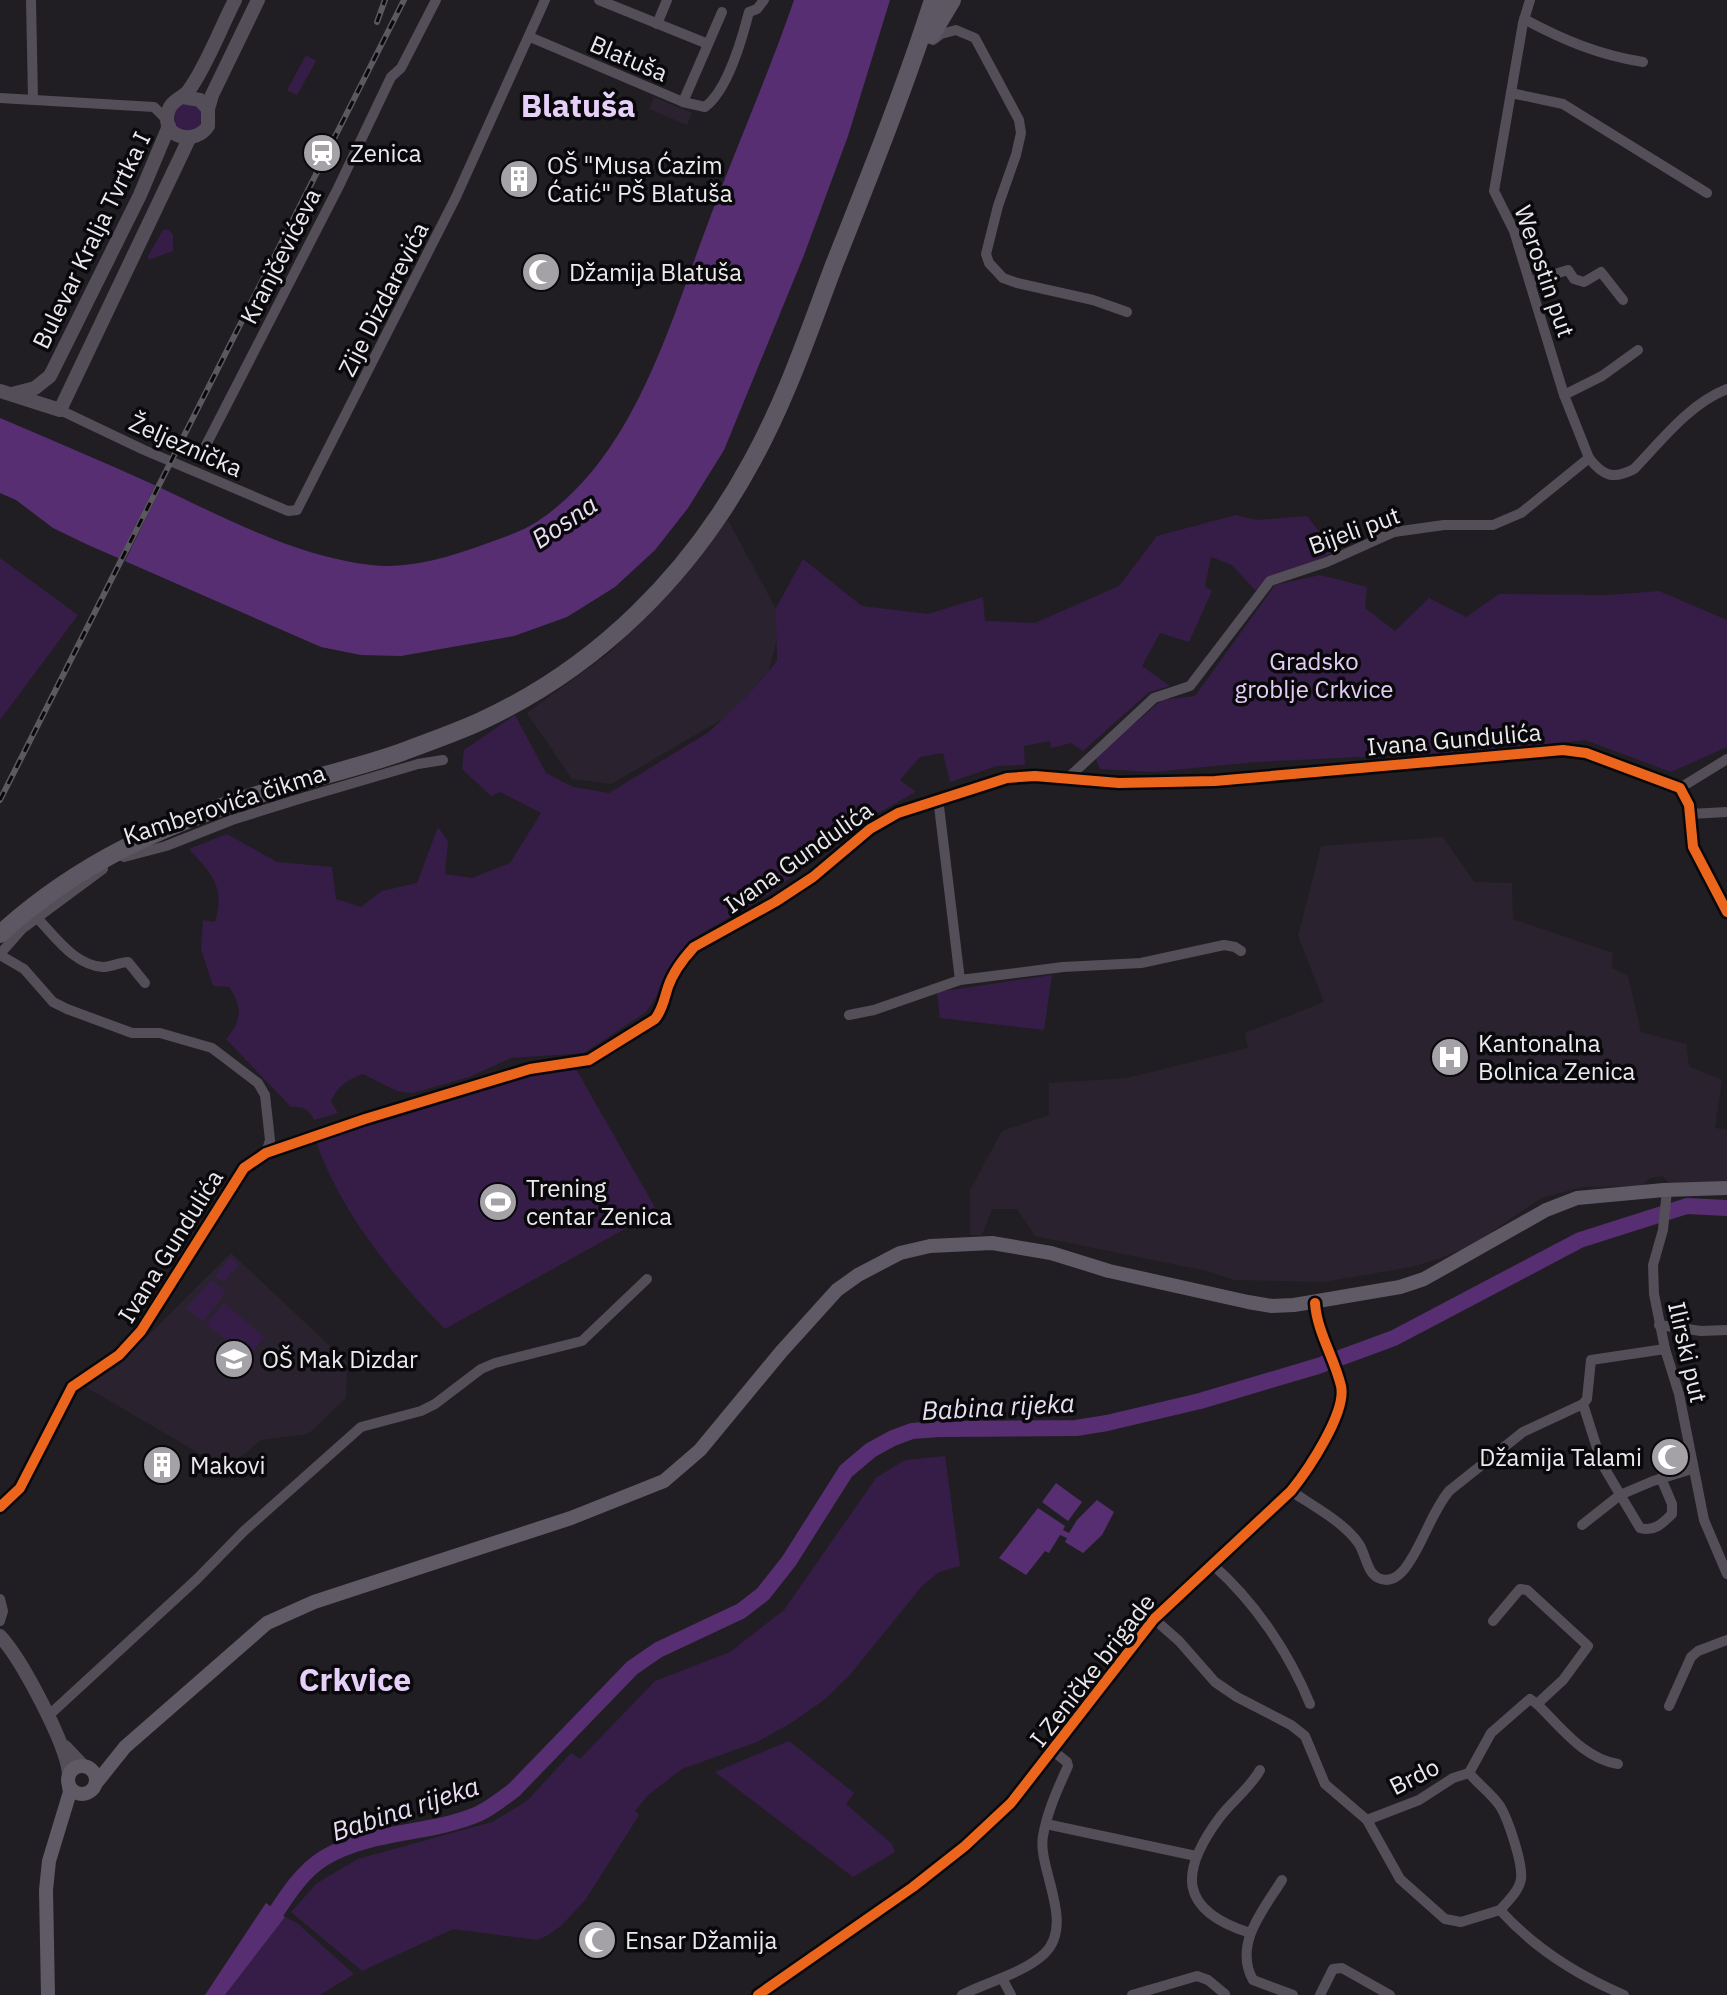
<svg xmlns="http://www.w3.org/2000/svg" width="1727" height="1995" viewBox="0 0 1727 1995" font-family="'IBM Plex Sans',sans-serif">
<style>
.built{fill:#2a232f}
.green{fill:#361d48}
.water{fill:#582e73}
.pier{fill:#201e22}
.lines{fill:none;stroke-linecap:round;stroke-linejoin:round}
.river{stroke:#582e73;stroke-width:16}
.minor{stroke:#544e58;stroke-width:10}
.tertiary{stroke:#544e58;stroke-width:14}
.secondary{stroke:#605966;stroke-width:14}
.trunk{stroke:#5d5663;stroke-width:18}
.rail-casing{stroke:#5c585f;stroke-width:6}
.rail{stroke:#09080b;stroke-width:3;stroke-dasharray:9;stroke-linecap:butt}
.cycleway-casing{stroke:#09080b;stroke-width:15}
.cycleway{stroke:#eb651d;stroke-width:10}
.labels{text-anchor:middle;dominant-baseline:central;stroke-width:7;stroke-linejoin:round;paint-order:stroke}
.street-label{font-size:24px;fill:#ece9ee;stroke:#09080b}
.poi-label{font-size:24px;fill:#ece9ee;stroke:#09080b;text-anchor:start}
.park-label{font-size:24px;fill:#e3ccf6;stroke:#09080b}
.water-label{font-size:26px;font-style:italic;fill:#eadef4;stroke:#09080b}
.district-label{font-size:32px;font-weight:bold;fill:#e6d0f9;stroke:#09080b}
</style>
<rect width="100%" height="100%" fill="#201e22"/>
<g class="built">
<polygon points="654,97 692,113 687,125 649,109"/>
<polygon points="728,520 782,620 769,670 733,713 611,784 572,779 527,713 612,651"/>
<polygon points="1443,837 1474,882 1512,883 1513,919 1613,953 1612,968 1628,976 1641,1032 1686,1044 1689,1066 1722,1080 1715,1128 1727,1130 1727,1183 1670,1183 1662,1176 1650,1178 1641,1186 1583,1187 1541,1198 1474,1244 1441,1258 1412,1267 1323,1282 1234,1280 1207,1271 1035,1236 1017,1209 992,1209 982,1235 970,1235 970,1190 1002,1131 1049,1115 1049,1083 1127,1078 1248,1048 1245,1033 1324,1002 1298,936 1321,846"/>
<polygon points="231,1253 347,1362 346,1398 308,1434 261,1440 226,1469 86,1387 128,1356"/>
</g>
<g class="green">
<polygon points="306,55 316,61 297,95 287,90"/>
<circle cx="188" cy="117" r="14"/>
<polygon points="163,230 169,230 173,235 173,251 149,260 148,256"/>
<path d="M1236,515L1256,520L1307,516L1335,552L1255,590L1232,565L1211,557L1205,586L1212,591L1189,642L1160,633L1142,666L1170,686L1149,692L1083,751L1071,743L1051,748L1050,741L1024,746L1025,765L997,766L950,782L943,753L920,757L900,780L916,792L823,843L798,872L769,894L689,941L667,971L656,997L646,1012L584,1053L511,1058L469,1077L413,1093L397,1091L363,1074C347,1080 337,1086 331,1102L338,1113L314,1120C309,1109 303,1106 291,1107L226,1039C242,1021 243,1007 229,987L213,986L201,949L203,920L215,922C226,887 211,873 189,849L227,834L277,862L332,867L336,899L361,907L382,891L417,883L438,827L448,841L445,874L472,878L510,863L541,813L500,792L491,796L462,769L464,750L515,715L546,773L573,787L609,793L709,732L747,696L777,661L776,608L803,559L862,606L928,614L983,597L985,621L1035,623L1119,586L1157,536Z"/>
<polygon points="0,558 78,615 0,720"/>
<polygon points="1320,575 1367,587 1365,608 1395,631 1429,598 1466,617 1499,594 1609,595 1659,591 1727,620 1727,747 1671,772 1585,740 1487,751 1256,762 1153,772 1100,769 1095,757 1162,700 1195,696 1275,585"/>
<polygon points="1052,975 1044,1030 940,1018 937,992"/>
<path d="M576,1069L657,1211L445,1329C394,1278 339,1210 316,1141L530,1071Z"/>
<polygon points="230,1257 239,1264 224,1282 215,1276"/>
<polygon points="211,1280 226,1292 203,1321 186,1308"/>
<polygon points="224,1303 264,1337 248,1358 206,1324"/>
<polygon points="945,1456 960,1566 939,1572 922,1586 849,1676 824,1700 791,1723 757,1742 682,1769 648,1795 635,1811 639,1815 586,1899 561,1926 548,1935 537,1940 453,1929 362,1971 291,1912 317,1883 358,1859 492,1822 527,1801 571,1753 580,1759 655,1681 730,1652 784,1610 876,1478 905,1460"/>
<polygon points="789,1741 854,1793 846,1804 892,1844 895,1852 853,1877 715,1772"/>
<polygon points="285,1917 297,1923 354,1974 320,1995 225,1995"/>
</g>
<g class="water">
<path d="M794,0H890L848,136L804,255L724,450L688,508L655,550L615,587L567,617L514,636L401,656L361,655L321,647L86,544L53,528L16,500L0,493V418C50,439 101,461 150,483C220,515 293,556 371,565C408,569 442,559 477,547C498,539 520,533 538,521C636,456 671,319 711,215C738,143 769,73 794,0Z"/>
<polygon points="1056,1483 1082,1502 1068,1521 1042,1502"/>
<polygon points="1097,1500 1114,1512 1102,1535 1083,1553 1065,1542 1067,1538 1060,1535 1049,1553 1045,1551 1026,1575 999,1558 1038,1508 1065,1526 1063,1530 1069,1533 1077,1520"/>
<polygon points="266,1903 285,1917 225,1995 205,1995"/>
</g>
<polygon class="pier" points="157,482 162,485 123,565 117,562"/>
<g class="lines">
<path class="river" d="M265,1929C282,1904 298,1874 324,1858C370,1830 429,1835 478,1814C491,1808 502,1799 514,1790L632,1668L658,1650L741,1611L763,1594L789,1561L846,1471L871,1450L893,1438L912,1431L939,1429L1076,1428L1107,1423L1200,1401L1318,1366L1394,1338L1580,1240L1687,1206L1727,1208"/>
<g class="minor">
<polyline points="31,0 33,99"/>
<polyline points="599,0 708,44"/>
<polyline points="1530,0 1523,23 1494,191 1514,231 1564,395 1589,458"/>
<path d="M1524,19C1563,40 1599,55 1643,62"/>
<polyline points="657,24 667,0"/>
<path d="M530,37L683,102L705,107C728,90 742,39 749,12L757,9L764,0"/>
<polyline points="933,40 941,34 956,30 975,38 1019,120 1021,133 1016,155 998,206 986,254 989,263 1003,278 1017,283 1093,300 1127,312"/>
<polyline points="1511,93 1563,104 1707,193"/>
<polyline points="0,98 154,107 167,120"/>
<polyline points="683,102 722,12"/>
<polyline points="1532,281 1568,270 1574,279 1584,282 1601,272 1623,300"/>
<polyline points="1564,395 1602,376 1638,350"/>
<polyline points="60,410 144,450 288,511 297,510 456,197 545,0"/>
<polyline points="205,447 338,188 391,77 401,68 436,0"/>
<path d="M1068,778L1154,698L1190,686L1270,581L1327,562L1394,532L1444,525H1493L1521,513L1589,458C1603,476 1613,480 1634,469C1662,440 1689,404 1727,389"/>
<polyline points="1680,788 1727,759"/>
<polyline points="938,798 960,980"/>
<polyline points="1690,814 1727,812"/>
<polyline points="124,857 166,846 232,820 299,799 418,764 443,760"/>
<path d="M37,918C56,937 74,965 103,967C112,967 120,962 128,962L145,983"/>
<polyline points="0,954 22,929 103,869"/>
<polyline points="0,955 24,969 53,1002 67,1009 132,1033 160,1033 212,1048 258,1083 265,1095 270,1140 266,1153"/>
<polyline points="849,1015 874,1010 960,980 1063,967 1141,963 1224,945 1235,947 1241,951"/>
<polyline points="1667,1190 1663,1230 1653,1265 1654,1294 1665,1349 1679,1394 1704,1520 1727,1574"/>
<polyline points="1659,1325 1701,1331 1727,1330"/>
<path d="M1583,1404L1602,1464L1640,1528C1654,1532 1662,1524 1672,1514V1504L1661,1478"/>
<path d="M1291,1491C1313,1506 1344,1522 1359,1544C1366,1555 1367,1575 1381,1579C1394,1583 1404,1571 1410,1561C1425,1538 1432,1512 1449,1491L1523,1432L1583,1404L1587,1399L1591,1360L1665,1349"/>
<path d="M0,1507L20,1488L72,1387L119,1355L141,1331L244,1168L266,1153L365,1119L530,1069L589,1060L655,1019C663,1009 664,999 668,987C673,972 683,959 694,947L775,902L813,877L870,829L898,813L1007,778L1035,776L1119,783L1215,781L1563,750L1586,753L1680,788L1689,805L1693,847L1727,912"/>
<polyline points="1582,1525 1620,1495 1653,1481 1692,1469"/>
<path d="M1213,1565C1255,1602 1289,1653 1310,1704"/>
<polyline points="0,1599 3,1611 0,1621"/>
<path d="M1154,1619L1179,1641L1215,1682L1237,1697L1291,1725L1305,1736L1325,1784L1367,1820L1419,1800L1453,1778L1469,1773C1478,1784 1492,1794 1500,1806C1508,1819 1523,1863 1521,1879C1519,1891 1508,1901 1500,1910C1534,1948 1577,1975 1624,1995"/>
<path d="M1537,1704C1561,1727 1584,1759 1618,1764"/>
<polyline points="1669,1706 1691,1657 1698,1651 1727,1640"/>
<polyline points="47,1717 197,1579 244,1531 361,1427 421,1411 435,1404 481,1369 495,1363 582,1341 647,1279"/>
<polyline points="1469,1773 1491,1733 1530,1699 1537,1704 1563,1680 1588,1646 1527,1590 1520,1589 1493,1621"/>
<polyline points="1367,1820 1400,1879 1445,1919 1461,1922 1500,1910"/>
<polyline points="1046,1824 1196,1856"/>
<path d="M1282,1880C1264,1909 1233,1944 1253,1980L1293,1995"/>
<path d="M1250,1933C1178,1910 1179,1872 1220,1817C1233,1800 1250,1788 1260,1770"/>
<polyline points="1002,1978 1011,1995"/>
<path d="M962,1995C989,1981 1022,1974 1044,1954C1076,1924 1037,1868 1043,1836C1047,1812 1058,1788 1068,1766L1067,1762L1053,1751"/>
<polyline points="1132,1995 1197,1976 1208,1980 1225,1994"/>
<polyline points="1320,1995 1333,1969 1342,1968 1390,1995"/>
</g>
<g class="tertiary">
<path d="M183,97L200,100L208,109V126C195,146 161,138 168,112C171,100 182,99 189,90C206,67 221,27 235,0"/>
<polyline points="208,109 212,95 258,0"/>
<polyline points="0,391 60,410 189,139"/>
<polyline points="12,394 35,388 50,376 140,195 169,126"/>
<path d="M0,1636C21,1658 67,1745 69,1774"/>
<polyline points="65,1747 82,1765"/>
<path d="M758,1995L913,1887L965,1846L1011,1803L1154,1619L1291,1491C1308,1470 1347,1412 1341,1386C1334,1357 1317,1332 1315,1303"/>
</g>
<g class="secondary">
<circle cx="82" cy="1780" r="14"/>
<polyline points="97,1782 125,1747 267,1623 314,1602 571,1518 664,1481 700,1450 781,1352 837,1290 858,1275 900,1253 930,1246 992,1243 1051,1253 1109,1271 1248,1302 1272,1306 1294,1305 1400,1287 1424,1279 1546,1210 1577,1198 1664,1190 1727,1188"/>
<polyline points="48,1995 46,1890 49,1861 70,1792 69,1786"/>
</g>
<g class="trunk">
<polyline points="931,35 952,0"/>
<path d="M0,934C79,862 165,824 266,792C311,778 357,768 402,752C428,742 455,733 481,721C598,667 691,574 752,461C786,400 809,331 834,265C869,177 904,90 933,0"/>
</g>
<g class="rail-casing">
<g id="rail">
<polyline points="377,22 385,0"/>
<polyline points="0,800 404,0"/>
</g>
</g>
<use href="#rail" class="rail"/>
<g class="cycleway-casing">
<g id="cycleway">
<path d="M0,1507L20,1488L72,1387L119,1355L141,1331L244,1168L266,1153L365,1119L530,1069L589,1060L655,1019C663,1009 664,999 668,987C673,972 683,959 694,947L775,902L813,877L870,829L898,813L1007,778L1035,776L1119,783L1215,781L1563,750L1586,753L1680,788L1689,805L1693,847L1727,912"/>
<path d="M758,1995L913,1887L965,1846L1011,1803L1154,1619L1291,1491C1308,1470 1347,1412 1341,1386C1334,1357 1317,1332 1315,1303"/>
</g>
</g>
<use href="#cycleway" class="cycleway"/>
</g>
<defs>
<g id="station-disc" transform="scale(2)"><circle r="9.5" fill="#a5a2a7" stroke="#09080b"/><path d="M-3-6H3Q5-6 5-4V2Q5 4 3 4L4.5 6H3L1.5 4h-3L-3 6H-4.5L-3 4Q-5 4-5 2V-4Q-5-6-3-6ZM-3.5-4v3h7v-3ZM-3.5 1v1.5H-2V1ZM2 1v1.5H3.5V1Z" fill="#fff"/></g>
<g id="building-disc" transform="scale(2)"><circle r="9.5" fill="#a5a2a7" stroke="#09080b"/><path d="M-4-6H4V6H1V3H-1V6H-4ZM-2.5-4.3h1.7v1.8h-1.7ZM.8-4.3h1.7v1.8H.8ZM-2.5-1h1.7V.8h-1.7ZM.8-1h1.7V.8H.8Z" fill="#fff"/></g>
<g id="mosque-disc" transform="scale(2)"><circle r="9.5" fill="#a5a2a7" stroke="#09080b"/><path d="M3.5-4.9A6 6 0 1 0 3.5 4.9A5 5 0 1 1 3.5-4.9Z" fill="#fff"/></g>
<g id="hospital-disc" transform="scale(2)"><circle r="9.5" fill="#a5a2a7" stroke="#09080b"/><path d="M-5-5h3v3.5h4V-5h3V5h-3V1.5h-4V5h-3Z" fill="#fff"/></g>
<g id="stadium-disc" transform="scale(2)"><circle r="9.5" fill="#a5a2a7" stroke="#09080b"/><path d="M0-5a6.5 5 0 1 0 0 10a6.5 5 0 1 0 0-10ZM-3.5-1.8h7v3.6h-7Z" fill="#fff"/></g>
<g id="school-disc" transform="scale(2)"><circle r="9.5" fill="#a5a2a7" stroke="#09080b"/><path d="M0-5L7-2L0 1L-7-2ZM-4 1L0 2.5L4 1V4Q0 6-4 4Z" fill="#fff"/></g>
</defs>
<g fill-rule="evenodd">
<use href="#station-disc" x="322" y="153"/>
<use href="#building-disc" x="519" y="179"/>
<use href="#mosque-disc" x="541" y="272"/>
<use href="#hospital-disc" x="1450" y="1057"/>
<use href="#stadium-disc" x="498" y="1202"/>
<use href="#school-disc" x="234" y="1359"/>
<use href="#mosque-disc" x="1670" y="1457"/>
<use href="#building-disc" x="162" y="1465"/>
<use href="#mosque-disc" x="597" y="1940"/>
</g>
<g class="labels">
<g class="street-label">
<text transform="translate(629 58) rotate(23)">Blatuša</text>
<text transform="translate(91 240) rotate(-64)">Bulevar Kralja Tvrtka I</text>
<text transform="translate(280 256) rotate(-63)">Kranjčevićeva</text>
<text transform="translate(1545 271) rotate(71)">Werostin put</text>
<text transform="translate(383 299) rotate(-63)">Zije Dizdarevića</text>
<text transform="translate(186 445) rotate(24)">Željeznička</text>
<text transform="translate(1354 530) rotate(-20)">Bijeli put</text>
<text transform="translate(1454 739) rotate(-5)">Ivana Gundulića</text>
<text transform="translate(224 804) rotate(-18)">Kamberovića čikma</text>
<text transform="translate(798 857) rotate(-35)">Ivana Gundulića</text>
<text transform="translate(170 1246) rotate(-58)">Ivana Gundulića</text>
<text transform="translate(1688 1352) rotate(77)">Ilirski put</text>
<text transform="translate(1092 1670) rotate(-52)">I Zeničke brigade</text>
<text transform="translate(1414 1776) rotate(-27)">Brdo</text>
</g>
<g class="poi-label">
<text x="350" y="153">Zenica</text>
<text x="547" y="165">OŠ "Musa Ćazim<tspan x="547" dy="28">Ćatić" PŠ Blatuša</tspan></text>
<text x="569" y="272">Džamija Blatuša</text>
<text x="1478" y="1043">Kantonalna<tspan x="1478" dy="28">Bolnica Zenica</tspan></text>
<text x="526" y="1188">Trening<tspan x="526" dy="28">centar Zenica</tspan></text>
<text x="262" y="1359">OŠ Mak Dizdar</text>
<text x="1642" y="1457" text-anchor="end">Džamija Talami</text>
<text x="190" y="1465">Makovi</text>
<text x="625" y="1940">Ensar Džamija</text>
</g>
<g class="park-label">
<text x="1314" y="661">Gradsko<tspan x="1314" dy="28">groblje Crkvice</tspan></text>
</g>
<g class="water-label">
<text transform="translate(564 521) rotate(-34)">Bosna</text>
<text transform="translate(998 1406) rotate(-3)">Babina rijeka</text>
<text transform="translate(405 1808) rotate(-18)">Babina rijeka</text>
</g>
<g class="district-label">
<text x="578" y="105">Blatuša</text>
<text x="355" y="1679">Crkvice</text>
</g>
</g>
</svg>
